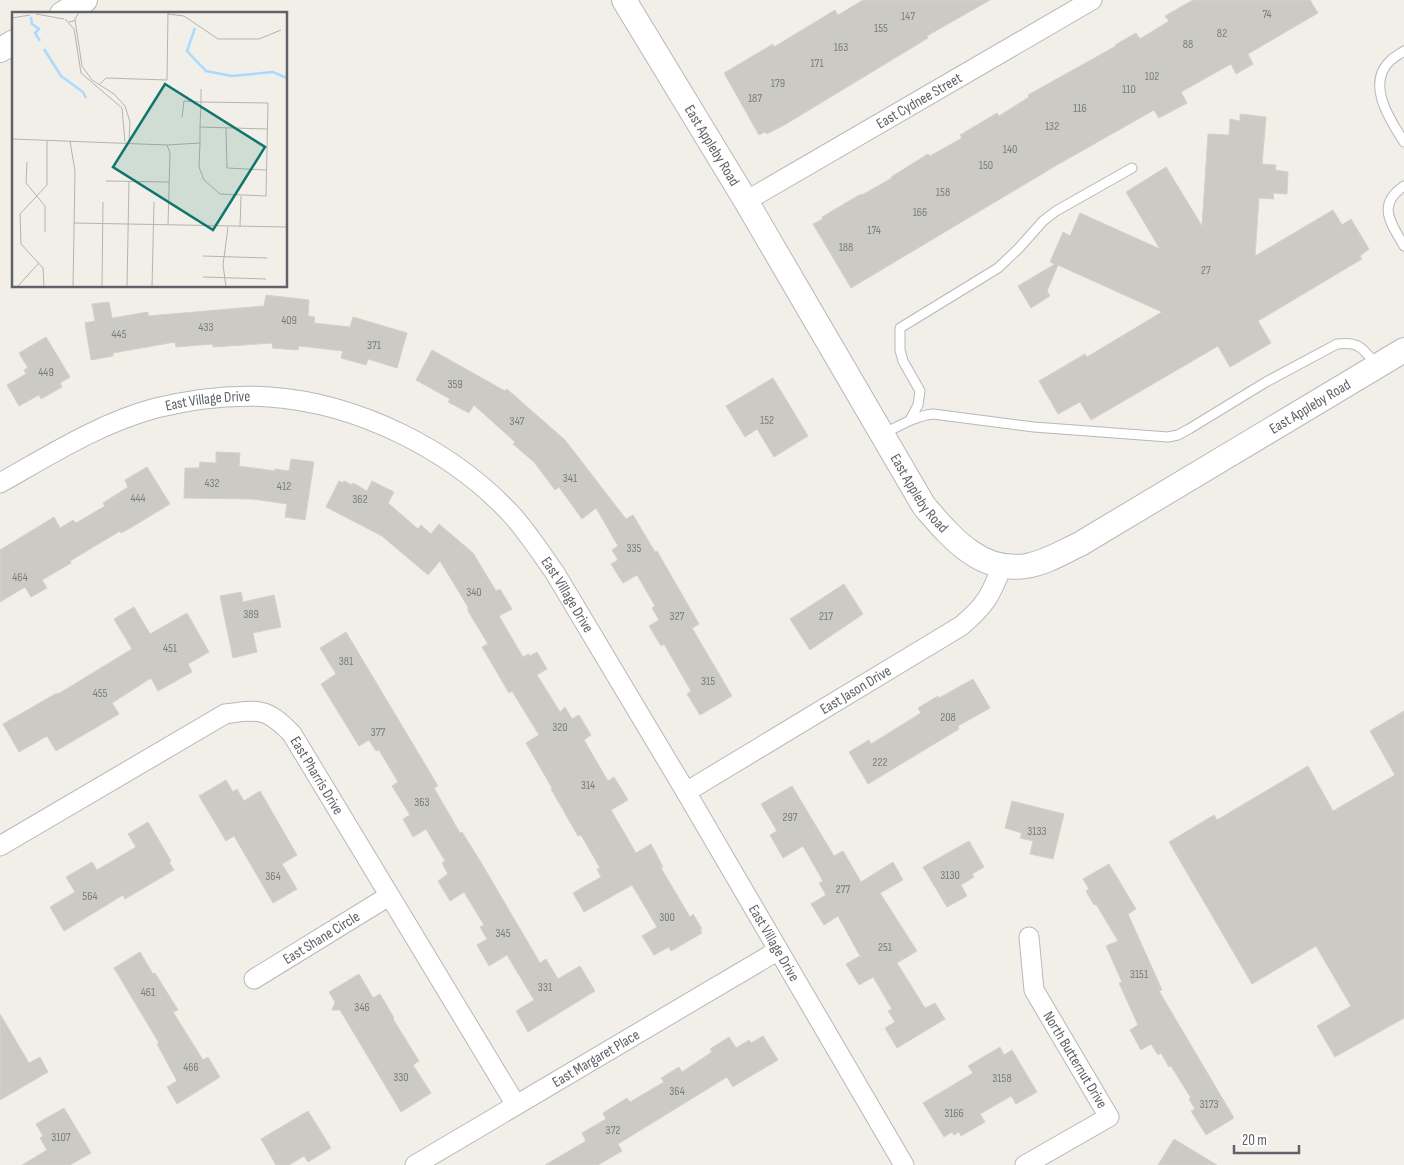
<svg xmlns="http://www.w3.org/2000/svg" width="1404" height="1165" viewBox="0 0 1404 1165" font-family="'Sofia Sans Condensed',sans-serif">
<style>
.building{fill:#cccac5;stroke:#d6d1c6}
.lines{fill:none;stroke-linecap:round;stroke-linejoin:round}
.service-casing{stroke:#b5b8bc;stroke-width:11}
.minor-casing{stroke:#b5b8bc;stroke-width:21}
.tertiary-casing{stroke:#b5b8bc;stroke-width:26}
.service{stroke:#fff;stroke-width:9}
.minor{stroke:#fff;stroke-width:19}
.tertiary{stroke:#fff;stroke-width:24}
.labels{text-anchor:middle;dominant-baseline:central;stroke-width:5;stroke-linejoin:round;paint-order:stroke}
.number-label{font-size:12px;fill:#7a7d7f}
.street-label{font-size:15px;fill:#5f6368;stroke:#fff}
.inset-river{fill:none;stroke:#aadaff;stroke-width:2.5}
.inset-road{fill:none;stroke:#b3b3b1;stroke-width:1}
.view{fill:#0f766e;fill-opacity:0.15;stroke:#0f766e;stroke-width:2.5}
.inset-edge{fill:none;stroke:#5f6368;stroke-width:2.5}
</style>
<rect width="100%" height="100%" fill="#f1efe8"/>
<g class="building">
<polygon points="863,0 990,0 927,36 928,38 786,124 767,134 765,132 759,135 724,73 773,44 774,47 835,10 838,15"/>
<polygon points="1193,0 1310,0 1318,13 1248,54 1253,64 1236,74 1231,64 1181,92 1187,103 1159,118 1154,110 1057,165 851,288 813,224 823,219 822,217 861,194 862,195 892,178 891,177 928,154 930,156 962,138 960,135 997,113 999,116 1029,97 1028,95 1116,46 1115,45 1136,33 1140,39 1169,21 1165,16"/>
<polygon points="1240,114 1266,117 1262,164 1276,165 1275,170 1288,172 1287,194 1273,193 1274,199 1259,198 1255,256 1333,210 1342,225 1351,219 1369,249 1360,256 1362,259 1258,321 1271,343 1230,367 1218,346 1091,420 1080,402 1058,414 1039,381 1085,354 1087,357 1162,312 1058,265 1047,291 1050,296 1031,308 1018,286 1055,264 1050,262 1063,232 1070,236 1080,213 1160,249 1126,192 1166,167 1202,226 1208,134 1229,135 1230,119 1240,121"/>
<polygon points="266,295 309,300 308,316 315,317 314,323 350,327 353,317 407,333 397,368 368,359 366,365 341,358 343,351 299,346 298,350 272,348 273,343 213,347 213,344 176,347 175,342 113,353 113,356 91,360 85,323 95,321 92,304 109,302 112,318 148,312 148,316 264,306"/>
<polygon points="46,337 70,377 60,383 62,387 41,399 39,395 19,406 7,385 26,374 24,370 28,368 19,353"/>
<polygon points="432,350 505,391 507,389 565,440 626,519 633,515 655,552 657,551 699,624 692,628 732,696 700,715 687,694 691,691 664,644 661,646 649,626 659,620 652,608 655,606 637,575 623,583 611,564 618,560 612,550 618,546 596,508 582,519 559,487 555,490 534,462 513,444 515,442 474,405 469,413 448,402 450,399 416,380"/>
<polygon points="773,378 808,436 774,457 757,429 745,437 726,406"/>
<polygon points="216,452 240,453 239,466 275,471 275,469 289,471 291,459 314,462 305,520 285,517 287,504 253,499 184,498 185,468 199,468 200,462 216,463"/>
<polygon points="147,467 170,504 132,527 121,533 120,531 70,561 71,563 42,580 47,588 31,597 25,587 0,602 0,550 54,517 60,528 73,520 76,523 105,506 103,503 128,487 125,480"/>
<polygon points="339,481 343,483 344,481 352,485 353,483 367,491 372,481 394,492 388,503 418,529 421,525 431,534 439,524 473,553 496,591 500,589 512,609 499,616 523,657 529,654 530,656 537,652 547,669 537,675 560,712 565,707 572,719 579,715 591,735 584,740 608,781 614,777 628,800 611,810 636,853 651,844 663,867 661,868 690,917 693,914 702,929 700,930 702,933 671,951 669,947 654,955 642,936 657,927 632,885 584,912 573,893 601,877 597,869 600,868 581,835 578,836 551,789 552,788 526,743 539,735 512,691 509,693 482,647 488,644 468,611 468,607 440,561 428,575 382,536 326,507"/>
<polygon points="844,584 863,614 810,650 790,619"/>
<polygon points="241,592 243,602 274,595 281,627 253,633 257,652 233,658 220,596"/>
<polygon points="134,607 150,634 187,613 209,652 188,664 192,672 158,691 151,678 112,703 119,714 56,751 47,736 19,752 3,724 57,693 58,694 132,649 114,619"/>
<polygon points="346,632 438,786 434,788 460,833 462,832 482,864 540,963 546,959 558,979 580,966 595,991 528,1032 516,1011 534,1000 507,955 489,966 477,945 487,939 480,927 484,925 464,892 450,901 438,881 448,874 442,863 445,861 426,829 413,837 403,819 410,815 392,786 398,782 379,750 376,751 369,740 359,746 321,684 336,674 320,648"/>
<polygon points="973,679 990,708 958,726 959,729 868,784 849,752 869,740 871,744 921,713 918,708 938,696 939,698"/>
<polygon points="1404,711 1404,1018 1335,1057 1317,1026 1351,1006 1316,946 1252,984 1169,842 1214,815 1217,820 1308,766 1333,811 1395,775 1370,731"/>
<polygon points="226,780 233,792 237,789 244,801 260,791 297,855 282,864 297,889 273,903 234,836 226,841 199,796"/>
<polygon points="792,786 834,856 843,851 861,882 893,862 903,880 880,893 917,951 897,963 925,1008 935,1003 945,1019 897,1048 885,1028 895,1022 888,1011 892,1009 873,977 859,985 846,964 860,956 838,916 824,925 811,904 826,895 819,883 823,881 803,846 783,858 770,835 777,831 761,804"/>
<polygon points="1012,801 1064,814 1053,859 1030,854 1033,841 1020,838 1022,833 1005,828"/>
<polygon points="148,822 171,861 169,862 174,870 125,899 123,895 64,931 50,907 75,892 66,877 92,862 97,870 136,847 128,834"/>
<polygon points="969,841 984,867 972,874 974,877 961,885 967,896 947,907 923,867"/>
<polygon points="1109,864 1136,909 1128,914 1162,990 1159,991 1234,1118 1206,1135 1191,1111 1195,1109 1189,1099 1191,1098 1171,1066 1169,1067 1161,1053 1158,1055 1151,1044 1141,1050 1130,1030 1138,1025 1119,983 1122,982 1106,946 1118,941 1096,904 1094,905 1086,891 1089,889 1083,879"/>
<polygon points="140,952 153,974 155,973 178,1010 173,1012 203,1060 208,1057 220,1077 177,1104 167,1087 177,1081 157,1044 159,1043 114,968"/>
<polygon points="359,974 373,998 380,994 394,1018 393,1019 419,1061 413,1065 431,1093 401,1112 340,1010 332,1010 335,1002 329,992"/>
<polygon points="0,1014 29,1063 40,1057 48,1072 0,1100"/>
<polygon points="763,1036 778,1060 734,1086 733,1087 727,1077 618,1144 622,1151 598,1165 545,1165 586,1141 582,1133 606,1119 603,1113 627,1098 630,1102 664,1082 661,1078 679,1067 682,1072 712,1052 710,1049 729,1037 736,1048 749,1040 751,1043"/>
<polygon points="1000,1047 1004,1055 1012,1050 1037,1092 1016,1104 1011,1096 980,1114 985,1122 961,1136 959,1132 954,1135 952,1132 944,1137 923,1103 973,1073 968,1066"/>
<polygon points="64,1108 91,1153 70,1165 22,1165 47,1150 40,1138 43,1136 36,1124"/>
<polygon points="308,1111 331,1148 308,1162 304,1156 289,1165 276,1165 261,1139"/>
<polygon points="1174,1139 1217,1165 1158,1165"/>
</g>
<g class="lines">
<g class="service-casing">
<g id="service">
<path d="M1404,51C1400,54 1395,56 1391,60C1365,83 1390,120 1404,142"/>
<path d="M1404,186C1376,205 1391,223 1404,246"/>
<polyline points="910,420 918,405 920,391 903,361 900,350 900,328 998,268 1019,248 1043,221 1056,211 1132,168"/>
<path d="M883,434C899,426 915,416 933,414L1034,427L1168,437L1178,435L1189,429L1266,382L1337,344C1360,341 1363,349 1377,366"/>
</g>
</g>
<g class="minor-casing">
<g id="minor">
<path id="s1" d="M746,201L1092,0"/>
<path id="s2" d="M0,483C50,455 100,423 156,408C193,399 231,394 269,397C358,403 452,450 512,515C528,533 541,553 555,573L686,792L904,1165"/>
<path id="s3" d="M686,792L961,626C986,605 990,596 1002,567"/>
<path id="s4" d="M0,846L225,714C259,709 267,708 292,734L516,1105"/>
<path id="s5" d="M254,979L389,896"/>
<path id="s6" d="M415,1165L777,951"/>
<polyline points="1025,1165 1109,1117 1034,990 1029,937"/>
</g>
</g>
<g class="tertiary-casing">
<g id="tertiary">
<path id="s7" d="M624,0L746,201L924,506C951,537 980,573 1026,566C1045,563 1063,552 1080,544L1404,350"/>
<polyline points="62,14 85,0"/>
<polyline points="0,50 14,42"/>
</g>
</g>
<use href="#service" class="service"/>
<use href="#minor" class="minor"/>
<use href="#tertiary" class="tertiary"/>
</g>
<g class="labels">
<g class="number-label">
<text x="1267" y="14">74</text>
<text x="908" y="16">147</text>
<text x="881" y="28">155</text>
<text x="1222" y="33">82</text>
<text x="1188" y="44">88</text>
<text x="841" y="47">163</text>
<text x="817" y="63">171</text>
<text x="1152" y="76">102</text>
<text x="778" y="83">179</text>
<text x="1129" y="89">110</text>
<text x="755" y="98">187</text>
<text x="1080" y="108">116</text>
<text x="1052" y="126">132</text>
<text x="1010" y="149">140</text>
<text x="986" y="165">150</text>
<text x="943" y="192">158</text>
<text x="920" y="212">166</text>
<text x="874" y="230">174</text>
<text x="846" y="247">188</text>
<text x="1206" y="270">27</text>
<text x="289" y="320">409</text>
<text x="206" y="327">433</text>
<text x="119" y="334">445</text>
<text x="374" y="345">371</text>
<text x="46" y="372">449</text>
<text x="455" y="384">359</text>
<text x="767" y="420">152</text>
<text x="517" y="421">347</text>
<text x="570" y="478">341</text>
<text x="212" y="483">432</text>
<text x="284" y="486">412</text>
<text x="138" y="498">444</text>
<text x="360" y="499">362</text>
<text x="634" y="548">335</text>
<text x="20" y="577">464</text>
<text x="474" y="592">340</text>
<text x="251" y="614">389</text>
<text x="677" y="616">327</text>
<text x="826" y="616">217</text>
<text x="170" y="648">451</text>
<text x="346" y="661">381</text>
<text x="708" y="681">315</text>
<text x="100" y="693">455</text>
<text x="948" y="717">208</text>
<text x="560" y="727">320</text>
<text x="378" y="732">377</text>
<text x="880" y="762">222</text>
<text x="588" y="785">314</text>
<text x="422" y="802">363</text>
<text x="790" y="817">297</text>
<text x="1037" y="831">3133</text>
<text x="950" y="875">3130</text>
<text x="273" y="876">364</text>
<text x="843" y="889">277</text>
<text x="90" y="896">564</text>
<text x="667" y="917">300</text>
<text x="503" y="933">345</text>
<text x="885" y="947">251</text>
<text x="1139" y="974">3151</text>
<text x="545" y="987">331</text>
<text x="148" y="992">461</text>
<text x="362" y="1007">346</text>
<text x="191" y="1067">466</text>
<text x="401" y="1077">330</text>
<text x="1002" y="1078">3158</text>
<text x="677" y="1091">364</text>
<text x="1209" y="1104">3173</text>
<text x="954" y="1113">3166</text>
<text x="613" y="1130">372</text>
<text x="61" y="1137">3107</text>
</g>
<g class="street-label">
<text stroke="none"><textPath href="#s1" startOffset="200">East Cydnee Street</textPath></text>
<text stroke="none"><textPath href="#s7" startOffset="170">East Appleby Road</textPath></text>
<text stroke="none"><textPath href="#s2" startOffset="226">East Village Drive</textPath></text>
<text stroke="none"><textPath href="#s7" startOffset="1039">East Appleby Road</textPath></text>
<text stroke="none"><textPath href="#s7" startOffset="575">East Appleby Road</textPath></text>
<text stroke="none"><textPath href="#s2" startOffset="661">East Village Drive</textPath></text>
<text stroke="none"><textPath href="#s3" startOffset="198">East Jason Drive</textPath></text>
<text stroke="none"><textPath href="#s4" startOffset="384">East Pharris Drive</textPath></text>
<text stroke="none"><textPath href="#s5" startOffset="79">East Shane Circle</textPath></text>
<text stroke="none"><textPath href="#s2" startOffset="1066">East Village Drive</textPath></text>
<text stroke="none"><textPath href="#s6" startOffset="210">East Margaret Place</textPath></text>
<text transform="translate(1075 1060) rotate(59)">North Butternut Drive</text>
</g>
</g>
<g transform="translate(12 12)">
<rect width="275" height="275" fill="#f1efe8"/>
<path class="inset-river" d="M19,5L20,12L27,17L23,21L28,29M183,16L175,39L194,59L220,64L261,60L275,66M32,37L49,64L71,80L74,86"/>
<path class="inset-road" d="M24,2L52,7M156,2L172,4L206,27H247L269,18M0,6L18,3M53,7L62,17L69,61L110,96L113,130M63,8L70,54L80,68L102,82L113,94L118,110L117,130M57,10L62,9L67,0M87,73L94,66L155,68L156,0M170,105L172,89L189,90L256,91L254,184L208,182L192,168L187,155L188,131V115L189,90V77M188,115L255,117M214,116L215,156L254,158M0,127L155,133M58,129L63,159L61,275M155,133L158,141L156,213M155,133L188,131M15,150L14,171L33,194V220M94,169L157,170M62,211L275,215M228,215L229,184M191,244L255,246M191,265L254,267M5,275L27,251M32,275L31,256L9,232L8,202L35,173V129M90,275L91,190M115,275L117,169M140,275L142,190M214,275L211,253L216,215"/>
<path class="view" d="M153,72L253,135L201,218L101,155Z"/>
<rect width="275" height="275" class="inset-edge"/>
</g>
<path d="M1234 1145v8h65v-8" fill="none" stroke="#5f6368" stroke-width="2.5"/>
<text x="1242" y="1145" font-size="15" fill="#5f6368" stroke="#ffffff" stroke-width="4" paint-order="stroke">20 m</text>
</svg>
